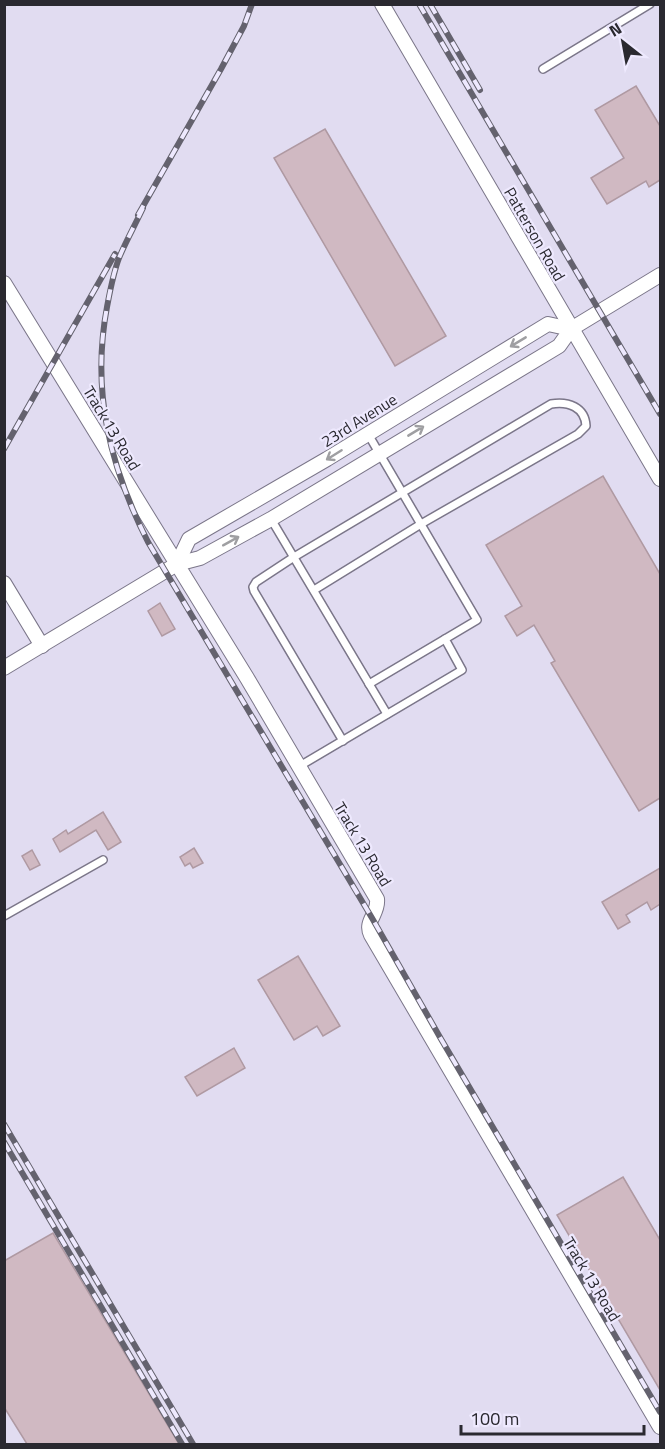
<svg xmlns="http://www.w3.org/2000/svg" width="665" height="1449" viewBox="0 0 665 1449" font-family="'Titillium Web',sans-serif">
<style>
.building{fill:#d0b9c2;stroke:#af99a2;stroke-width:1.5}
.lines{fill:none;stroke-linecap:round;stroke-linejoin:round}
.service-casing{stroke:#7b7689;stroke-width:10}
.minor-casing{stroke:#7b7689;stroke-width:16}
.service{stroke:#fff;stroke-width:7}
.minor{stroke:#fff;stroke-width:14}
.rail-casing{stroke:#64626e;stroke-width:6}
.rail{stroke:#eee9fe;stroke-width:4;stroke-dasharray:11;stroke-linecap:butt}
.oneway{stroke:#9f9fa2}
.labels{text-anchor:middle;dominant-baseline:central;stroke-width:4.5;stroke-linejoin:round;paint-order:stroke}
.street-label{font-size:16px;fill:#2a2930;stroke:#eee9fe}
</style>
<rect width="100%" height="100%" fill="#e1dcf1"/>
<g class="building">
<polygon points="636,86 660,126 660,180 649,187 646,181 607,204 591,178 624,158 595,110"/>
<polygon points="325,129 446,336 395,366 274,158"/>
<polygon points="603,476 660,574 660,798 639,811 551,663 555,661 534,625 517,636 505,616 522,606 486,545"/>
<polygon points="160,603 175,629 162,636 148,611"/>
<polygon points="103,812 121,842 108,850 96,830 60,852 53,839 66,830 68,834"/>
<polygon points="194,848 203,863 193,868 190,863 185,866 180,857"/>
<polygon points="32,850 40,865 30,870 22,856"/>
<polygon points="660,868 660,904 651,910 647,902 626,915 630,922 618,929 602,902"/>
<polygon points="298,956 340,1026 323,1036 317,1026 294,1040 258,980"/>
<polygon points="234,1048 245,1068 197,1096 185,1077"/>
<polygon points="623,1177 660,1240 660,1390 557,1215"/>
<polygon points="53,1233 179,1444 27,1444 4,1407 4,1261"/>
</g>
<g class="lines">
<g class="service-casing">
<g id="service">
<polyline points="543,69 650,4"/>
<polyline points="271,519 387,714"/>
<path d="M314,590L421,524L578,434L586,426C585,407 568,401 551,404L294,557L256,582L253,587L254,591L343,741"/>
<polyline points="369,684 445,639"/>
<polyline points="298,767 462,670 445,639 477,620 368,434"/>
<polyline points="4,916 103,860"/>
</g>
</g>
<g class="minor-casing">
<g id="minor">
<polyline points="382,4 660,479"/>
<path d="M4,283L247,678L377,899C379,914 364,921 371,935L660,1427"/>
<polyline points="177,564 189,539 327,459 548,324 571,329"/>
<polyline points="4,583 42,646"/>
<polyline points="4,668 177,564 200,558 271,519 559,346 571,329 660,275"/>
</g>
</g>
<use href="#service" class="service"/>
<use href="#minor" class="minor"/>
<g class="rail-casing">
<g id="rail">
<polyline points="419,4 660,414"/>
<polyline points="430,4 480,90"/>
<path d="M143,208C135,225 126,241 119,258C113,274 110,291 107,307C91,392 110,467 148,542L372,918L441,1039L660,1412"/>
<polyline points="138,215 221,69 244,26 252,4"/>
<polyline points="4,449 115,254"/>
<polyline points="4,1124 193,1444"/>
<polyline points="4,1142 182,1444"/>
</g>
</g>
<use href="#rail" class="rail"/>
</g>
<defs><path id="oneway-shaft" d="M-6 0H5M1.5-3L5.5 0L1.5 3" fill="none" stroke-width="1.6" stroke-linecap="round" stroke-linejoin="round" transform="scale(1.5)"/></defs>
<g class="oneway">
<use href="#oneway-shaft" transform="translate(518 342) rotate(149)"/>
<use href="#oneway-shaft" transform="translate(416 431) rotate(-31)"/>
<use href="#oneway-shaft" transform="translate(334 455) rotate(148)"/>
<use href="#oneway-shaft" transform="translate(231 541) rotate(-29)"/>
</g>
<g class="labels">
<g class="street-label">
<text transform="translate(535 234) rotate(60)">Patterson Road</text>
<text transform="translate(359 420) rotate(-32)">23rd Avenue</text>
<text transform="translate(112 428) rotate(59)">Track 13 Road</text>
<text transform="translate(363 844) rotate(59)">Track 13 Road</text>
<text transform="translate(592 1279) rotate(59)">Track 13 Road</text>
</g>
</g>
<rect width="665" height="1449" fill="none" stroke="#2a2930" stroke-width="12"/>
<g transform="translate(623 42) rotate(329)" stroke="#eee9fe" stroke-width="4.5" paint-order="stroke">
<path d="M0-4.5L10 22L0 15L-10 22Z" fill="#2a2930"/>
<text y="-9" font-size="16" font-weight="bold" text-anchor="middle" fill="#2a2930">N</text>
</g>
<path d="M461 1425v9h183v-9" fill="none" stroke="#2a2930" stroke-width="3"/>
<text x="470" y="1425" font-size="18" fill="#2a2930" stroke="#eee9fe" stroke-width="4.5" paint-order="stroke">100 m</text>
</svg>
